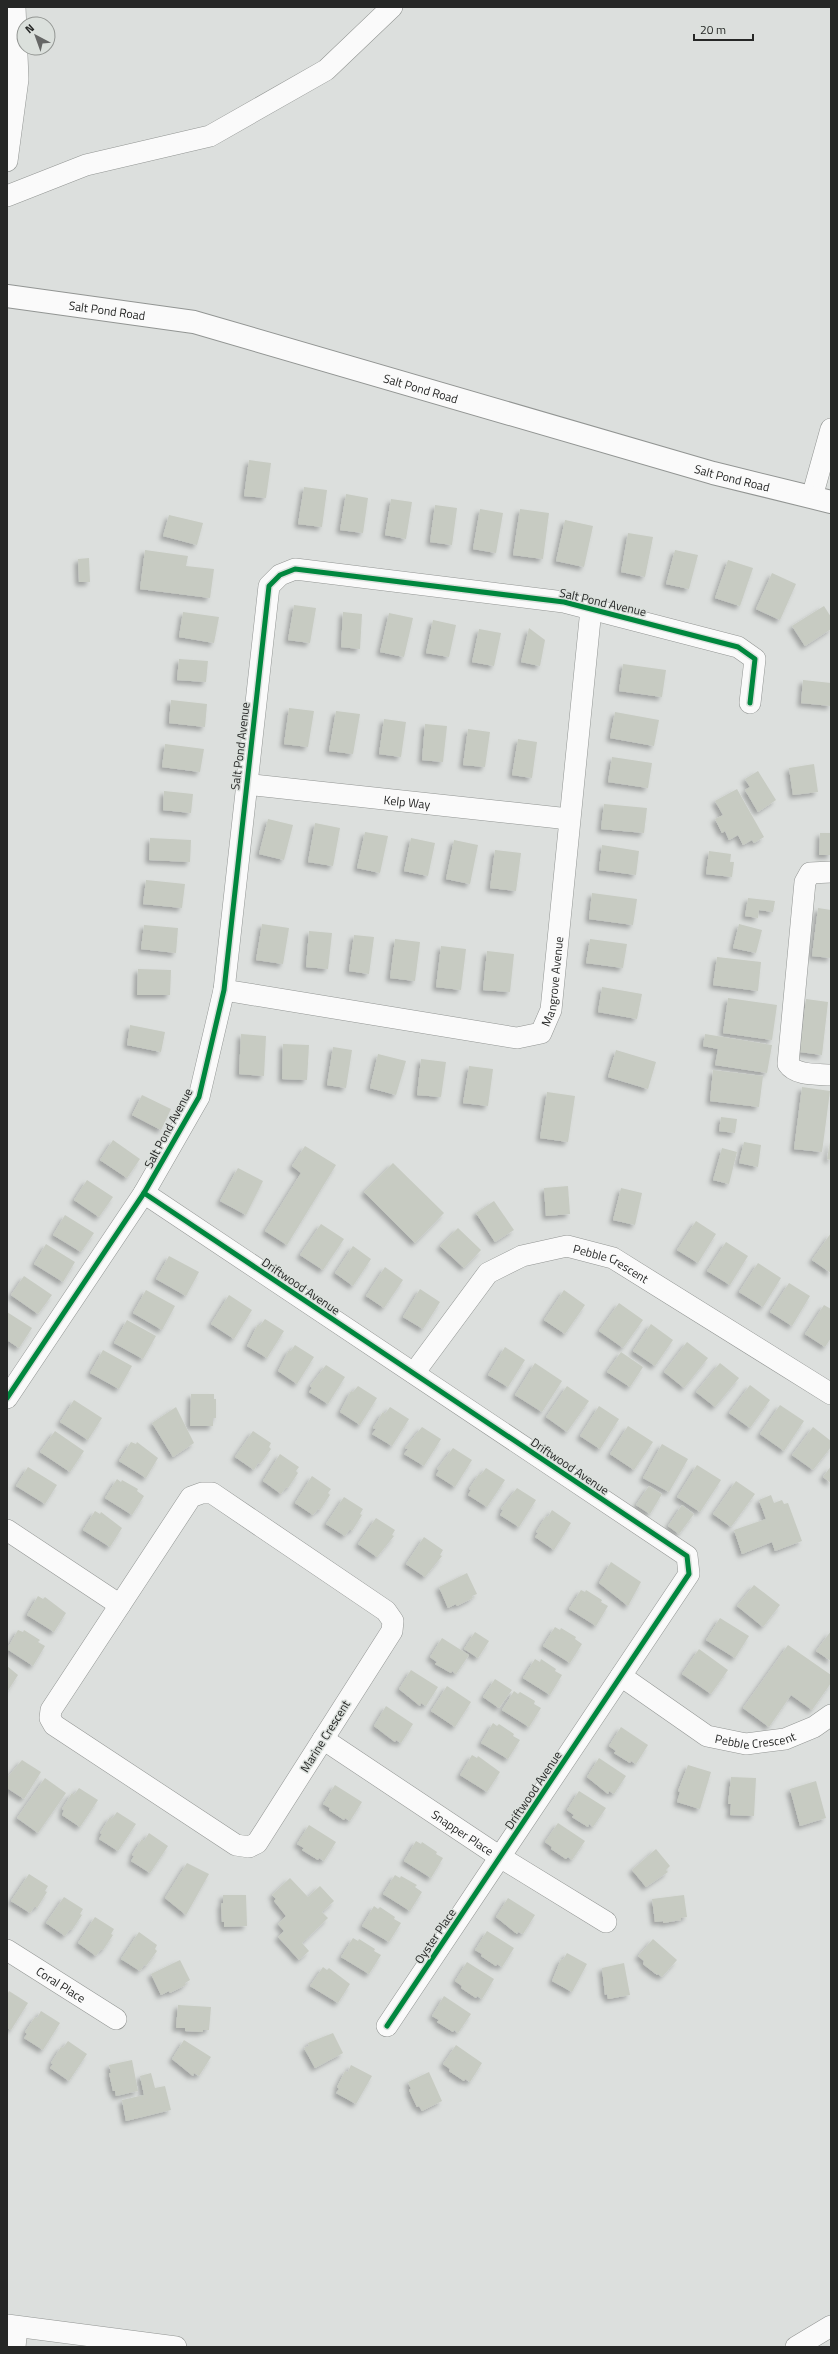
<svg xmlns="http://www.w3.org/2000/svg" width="838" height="2354" viewBox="0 0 838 2354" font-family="'Titillium Web',sans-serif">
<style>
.building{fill:#c7cbc2;filter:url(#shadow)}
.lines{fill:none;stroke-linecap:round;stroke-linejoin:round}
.minor-casing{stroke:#929593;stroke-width:22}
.tertiary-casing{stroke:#929593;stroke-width:24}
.minor{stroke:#fafafa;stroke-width:21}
.tertiary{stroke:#fafafa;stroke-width:22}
.cycleway-casing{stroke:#dbe0dc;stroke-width:8}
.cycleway{stroke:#00873e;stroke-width:5}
.labels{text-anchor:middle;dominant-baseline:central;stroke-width:3;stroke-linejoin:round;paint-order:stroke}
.street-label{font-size:12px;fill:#262726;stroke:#dbe0dc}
</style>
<defs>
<filter id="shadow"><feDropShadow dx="-3.5" dy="3.5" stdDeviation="2" flood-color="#0004"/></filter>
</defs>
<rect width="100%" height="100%" fill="#dcdfdd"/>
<g class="building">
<polygon points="249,460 271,463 266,498 244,496"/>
<polygon points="304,487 327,490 322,527 298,524"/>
<polygon points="346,494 368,498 363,533 340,530"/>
<polygon points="391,499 412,502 406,539 385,535"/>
<polygon points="435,505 457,508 452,545 430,542"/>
<polygon points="480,509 503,513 496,553 473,549"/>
<polygon points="520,509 549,513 543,559 513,555"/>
<polygon points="169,515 203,523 197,545 163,536"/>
<polygon points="565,520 593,526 584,567 556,561"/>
<polygon points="628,533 653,537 645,577 621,572"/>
<polygon points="145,550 188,556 186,566 214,569 210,598 140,589"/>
<polygon points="675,550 698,555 689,589 666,584"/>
<polygon points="89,558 90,582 79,582 78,559"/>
<polygon points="728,560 753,568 740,606 715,598"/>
<polygon points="772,573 796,584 780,620 756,609"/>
<polygon points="294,605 316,608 310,643 288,640"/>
<polygon points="824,606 831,617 831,629 805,646 792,626"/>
<polygon points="183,612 219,617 214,643 179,637"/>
<polygon points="343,612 362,614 360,649 341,647"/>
<polygon points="389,613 413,618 404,657 380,652"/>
<polygon points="433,620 456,625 449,657 426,653"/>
<polygon points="529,628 545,640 540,666 521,662"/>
<polygon points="479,629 501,633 494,666 472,662"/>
<polygon points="179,659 208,661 206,682 177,680"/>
<polygon points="623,664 666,670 662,697 619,691"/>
<polygon points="803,680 831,683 831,706 801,703"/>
<polygon points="171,700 207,704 205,727 169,723"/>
<polygon points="289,708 314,711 308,747 284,744"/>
<polygon points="336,711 360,714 353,754 329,751"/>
<polygon points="615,712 659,720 654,746 610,738"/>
<polygon points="384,719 406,722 401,757 379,754"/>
<polygon points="425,724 447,726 443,762 422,760"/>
<polygon points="468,729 490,732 485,767 463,765"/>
<polygon points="518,739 537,742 532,778 512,775"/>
<polygon points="165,744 204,749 200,772 162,767"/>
<polygon points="612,757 652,763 648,788 608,782"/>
<polygon points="814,764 818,792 793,795 789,768"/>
<polygon points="758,771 776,800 758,812 745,790 750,787 745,779"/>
<polygon points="737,789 764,837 754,843 752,840 743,845 738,835 729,840 725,831 722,833 715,819 723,815 715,801"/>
<polygon points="164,791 193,794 191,813 163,810"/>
<polygon points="604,804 647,808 644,833 601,829"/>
<polygon points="268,819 293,825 284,860 259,854"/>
<polygon points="315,823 340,828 333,866 308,862"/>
<polygon points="365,832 388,836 380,873 357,868"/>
<polygon points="820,833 831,833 831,855 819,855"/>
<polygon points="150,838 191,840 190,862 149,860"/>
<polygon points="411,838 435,843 428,876 404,871"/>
<polygon points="454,840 478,845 470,884 446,879"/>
<polygon points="602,845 639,851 636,875 599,870"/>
<polygon points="495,850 521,853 516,891 490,888"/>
<polygon points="709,851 731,854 730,862 734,862 732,877 706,874"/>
<polygon points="146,880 185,884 182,908 143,904"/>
<polygon points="592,893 637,899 633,925 589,919"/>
<polygon points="748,898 775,901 773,912 759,910 758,918 745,916"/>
<polygon points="818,908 831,910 831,958 812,956"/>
<polygon points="262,924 289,928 283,964 256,960"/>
<polygon points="739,924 762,930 756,953 733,948"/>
<polygon points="144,925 178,928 176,953 141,949"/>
<polygon points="309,931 332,933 328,969 306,967"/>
<polygon points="354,935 374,937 369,974 349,971"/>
<polygon points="395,939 420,942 415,981 390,978"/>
<polygon points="590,939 627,944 623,968 586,963"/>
<polygon points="441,946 466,949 461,990 436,987"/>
<polygon points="487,951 514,954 510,992 483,990"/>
<polygon points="717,957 761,962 758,991 713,985"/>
<polygon points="138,969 171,970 170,995 137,995"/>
<polygon points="602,987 642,994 637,1019 598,1012"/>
<polygon points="728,998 777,1005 772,1040 723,1033"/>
<polygon points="806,999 828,1002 822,1055 800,1052"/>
<polygon points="130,1025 165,1032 161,1052 127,1045"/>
<polygon points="241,1034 266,1036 264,1076 239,1074"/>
<polygon points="705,1034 772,1045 767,1073 715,1065 718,1049 703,1046"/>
<polygon points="283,1044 309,1045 307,1080 282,1079"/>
<polygon points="333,1047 352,1050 346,1088 327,1085"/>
<polygon points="616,1050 656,1062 648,1089 608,1077"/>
<polygon points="378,1054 406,1061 396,1095 370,1088"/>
<polygon points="421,1059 446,1062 441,1097 417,1095"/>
<polygon points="469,1066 493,1069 488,1106 463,1103"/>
<polygon points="713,1070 763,1076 759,1107 710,1101"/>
<polygon points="802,1087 830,1091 822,1152 794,1149"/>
<polygon points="547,1092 575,1096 568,1142 540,1138"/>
<polygon points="142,1095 171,1109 161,1130 132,1115"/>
<polygon points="721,1117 737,1119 735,1133 719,1131"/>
<polygon points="113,1140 140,1159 127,1178 100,1160"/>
<polygon points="744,1142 761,1145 758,1167 739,1163"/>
<polygon points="830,1142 831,1142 831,1160 827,1159"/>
<polygon points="305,1146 336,1165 287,1245 265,1231 301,1173 292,1166"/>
<polygon points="722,1148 737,1152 729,1184 713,1180"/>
<polygon points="393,1163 444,1213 415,1243 364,1192"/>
<polygon points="238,1168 263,1181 246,1215 220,1201"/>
<polygon points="87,1180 113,1197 99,1217 74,1200"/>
<polygon points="568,1186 570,1214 546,1216 544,1188"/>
<polygon points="621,1188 642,1193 635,1225 613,1220"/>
<polygon points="494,1201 514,1230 495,1242 476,1213"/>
<polygon points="65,1215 94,1233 81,1252 53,1235"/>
<polygon points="696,1221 716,1234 698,1263 677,1250"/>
<polygon points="321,1224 344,1239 323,1270 300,1255"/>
<polygon points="458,1228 481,1250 464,1268 440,1246"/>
<polygon points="831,1233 831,1273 812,1260"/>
<polygon points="726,1242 748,1256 730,1285 707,1271"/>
<polygon points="46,1244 75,1262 63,1282 34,1264"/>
<polygon points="353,1246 371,1259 353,1286 335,1273"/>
<polygon points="169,1256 199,1272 186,1296 156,1279"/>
<polygon points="758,1263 781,1278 763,1307 739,1292"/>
<polygon points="385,1267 403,1280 384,1308 366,1296"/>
<polygon points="24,1276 52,1295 38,1314 11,1295"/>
<polygon points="789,1283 810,1296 792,1326 770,1312"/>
<polygon points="420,1289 440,1302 423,1329 403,1317"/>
<polygon points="146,1290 175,1306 162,1330 133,1313"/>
<polygon points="564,1290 585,1305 565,1334 544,1320"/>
<polygon points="229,1295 252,1310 234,1339 211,1324"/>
<polygon points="619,1303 643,1320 623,1348 599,1331"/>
<polygon points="824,1305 831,1309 831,1338 825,1347 805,1334"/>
<polygon points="7,1312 32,1328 19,1348 7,1340"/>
<polygon points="265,1319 284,1331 267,1358 247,1346 258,1324 260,1326"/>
<polygon points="127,1320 156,1336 143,1359 114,1343"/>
<polygon points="651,1324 673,1340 655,1366 633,1351"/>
<polygon points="687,1342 708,1358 684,1388 664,1372"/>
<polygon points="295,1345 314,1357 297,1384 278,1371 289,1350 291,1351"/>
<polygon points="505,1347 525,1360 508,1387 488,1375"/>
<polygon points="103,1350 132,1366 119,1389 90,1373"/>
<polygon points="621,1352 643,1367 630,1387 607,1372"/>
<polygon points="535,1363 562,1381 542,1412 515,1395"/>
<polygon points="720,1363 739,1378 715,1407 696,1392"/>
<polygon points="326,1365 345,1377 328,1404 309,1392 312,1388 310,1386"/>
<polygon points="750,1385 770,1400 750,1428 729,1413"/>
<polygon points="358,1386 377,1398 360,1425 340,1412 351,1391 353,1392"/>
<polygon points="567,1386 589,1401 567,1432 546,1417"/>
<polygon points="191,1394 214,1394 214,1399 216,1399 216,1418 213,1418 213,1426 190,1426"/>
<polygon points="74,1400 102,1418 88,1440 60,1422"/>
<polygon points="780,1405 804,1421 784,1451 760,1434"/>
<polygon points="599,1406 619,1419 600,1449 580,1436"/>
<polygon points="176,1407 194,1443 173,1457 152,1423"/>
<polygon points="390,1407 409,1419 392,1446 372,1434 376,1429 373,1428 383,1412 385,1414"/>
<polygon points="628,1426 653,1442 634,1470 610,1454"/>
<polygon points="422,1427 441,1439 424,1466 404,1454 408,1449 405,1448"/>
<polygon points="813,1427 831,1441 831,1447 813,1470 792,1455"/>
<polygon points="55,1431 84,1451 70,1472 40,1452"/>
<polygon points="253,1431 271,1443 269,1447 271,1449 260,1464 258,1463 254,1470 235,1457"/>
<polygon points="131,1442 136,1444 137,1442 158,1458 146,1478 119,1461"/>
<polygon points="662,1444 688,1459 669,1492 643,1478"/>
<polygon points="453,1448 472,1460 455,1487 436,1475 439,1470 437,1469"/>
<polygon points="280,1454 299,1467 296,1471 298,1473 288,1488 286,1487 281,1494 263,1481"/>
<polygon points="697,1465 721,1480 700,1512 677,1497"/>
<polygon points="831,1466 831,1483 823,1477"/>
<polygon points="28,1467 57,1485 45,1504 16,1486"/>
<polygon points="486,1468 505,1480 487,1507 468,1495 471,1490 469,1489 479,1474 481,1475"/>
<polygon points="312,1476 331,1489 328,1493 330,1495 320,1510 318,1509 313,1515 295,1503"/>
<polygon points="117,1479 121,1482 122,1480 138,1489 137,1491 144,1496 132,1515 105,1498"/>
<polygon points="736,1481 755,1494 731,1527 713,1514"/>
<polygon points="649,1486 662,1494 650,1514 636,1505"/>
<polygon points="517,1488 536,1500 519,1527 500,1515 503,1510 501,1509"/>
<polygon points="771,1495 774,1503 782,1500 784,1504 788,1503 802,1541 775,1551 772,1542 742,1554 734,1530 766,1519 759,1500"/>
<polygon points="344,1497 363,1509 360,1514 362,1515 352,1531 350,1529 345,1536 326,1524"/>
<polygon points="682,1505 694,1514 679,1534 668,1526"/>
<polygon points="552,1510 571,1523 554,1550 535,1537 538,1533 536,1532 546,1516 548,1517"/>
<polygon points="95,1511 100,1514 101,1512 122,1528 110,1547 83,1530"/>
<polygon points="376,1518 395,1530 392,1535 394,1536 377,1557 358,1544"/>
<polygon points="424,1537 443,1550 440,1555 442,1556 425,1577 406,1564"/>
<polygon points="611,1562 641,1582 628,1606 599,1583"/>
<polygon points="467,1573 477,1594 472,1596 473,1598 457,1606 456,1604 448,1608 439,1587"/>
<polygon points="754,1585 780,1605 763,1627 737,1606"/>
<polygon points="581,1590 585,1592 586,1590 602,1600 601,1602 608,1606 596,1626 569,1609"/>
<polygon points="38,1596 43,1599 45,1597 66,1613 54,1632 27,1615"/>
<polygon points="720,1618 749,1636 735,1658 706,1640"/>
<polygon points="555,1627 560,1630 561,1628 576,1637 575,1639 582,1644 570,1663 543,1646"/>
<polygon points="18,1630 23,1632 24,1630 40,1640 38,1642 45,1646 33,1666 7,1649"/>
<polygon points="831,1631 831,1661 816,1651"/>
<polygon points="475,1632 489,1641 478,1658 464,1649"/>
<polygon points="442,1638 469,1655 456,1674 452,1671 451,1673 435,1664 437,1662 430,1657"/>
<polygon points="788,1645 831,1675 831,1683 812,1710 791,1695 769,1727 743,1708"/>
<polygon points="699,1649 728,1670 711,1694 682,1674"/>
<polygon points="535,1659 540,1662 541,1659 556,1669 555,1671 562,1675 550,1695 523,1678"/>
<polygon points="7,1666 18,1675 7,1692"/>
<polygon points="411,1670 438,1687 426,1706 421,1703 420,1706 399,1689"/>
<polygon points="495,1679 512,1690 499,1708 483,1697"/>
<polygon points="447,1686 471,1702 455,1727 431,1711"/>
<polygon points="514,1691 518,1694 520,1692 535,1701 534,1704 541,1708 529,1727 502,1710"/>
<polygon points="386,1706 413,1724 401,1743 396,1740 395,1742 374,1726"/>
<polygon points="493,1723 497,1726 499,1724 514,1734 513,1736 520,1740 508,1759 481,1743"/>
<polygon points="621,1727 648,1745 636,1764 631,1761 630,1763 614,1753 616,1751 609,1746"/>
<polygon points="472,1755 477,1758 478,1756 500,1772 487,1792 460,1775"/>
<polygon points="599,1758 626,1776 614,1794 609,1791 608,1794 587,1777"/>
<polygon points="22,1760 41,1772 24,1799 7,1788 7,1778"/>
<polygon points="688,1765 711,1772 700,1809 677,1802 680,1792 678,1791"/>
<polygon points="731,1777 756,1778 754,1816 730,1815 731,1804 728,1804"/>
<polygon points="45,1778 66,1793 38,1833 17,1818"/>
<polygon points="816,1781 826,1818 800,1826 790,1789"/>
<polygon points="335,1785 362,1802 350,1821 345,1818 344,1820 329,1810 330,1808 323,1804"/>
<polygon points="79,1788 98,1800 80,1827 62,1815 64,1810 62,1809 72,1793 74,1795"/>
<polygon points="579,1791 606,1808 593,1827 589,1824 588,1827 572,1817 574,1815 567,1810"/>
<polygon points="117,1812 136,1824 118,1851 99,1839 102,1834 100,1833 110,1817 112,1819"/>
<polygon points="558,1823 585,1841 572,1860 568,1857 566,1859 551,1849 552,1847 545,1842"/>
<polygon points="309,1825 336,1842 324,1861 319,1858 318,1860 302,1850 304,1848 297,1844"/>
<polygon points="149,1833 168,1846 150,1873 131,1861 134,1856 132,1855 142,1839 144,1841"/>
<polygon points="416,1841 421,1844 422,1842 437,1852 436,1854 443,1858 431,1878 404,1861"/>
<polygon points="656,1849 670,1866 666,1870 668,1872 646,1887 632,1870"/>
<polygon points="187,1863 209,1874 186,1915 165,1898"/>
<polygon points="29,1874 48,1886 45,1891 47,1892 37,1908 35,1906 30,1913 11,1901"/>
<polygon points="395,1875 400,1878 401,1876 417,1885 415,1887 422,1892 410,1911 383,1894"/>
<polygon points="290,1878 308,1897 320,1886 334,1901 322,1912 328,1918 302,1943 309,1951 299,1960 278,1937 284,1931 278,1924 286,1916 274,1901 276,1899 272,1895"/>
<polygon points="223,1895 246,1895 247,1926 224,1927 224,1922 222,1922 221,1904 223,1903"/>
<polygon points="684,1895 687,1917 681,1918 681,1920 663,1923 663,1921 655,1922 652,1899"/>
<polygon points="64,1897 83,1909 80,1914 82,1915 72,1930 70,1929 65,1936 46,1923"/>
<polygon points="508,1898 535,1915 523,1934 518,1932 517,1934 496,1917"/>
<polygon points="374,1906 378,1909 380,1907 395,1917 394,1919 401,1923 389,1942 362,1926"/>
<polygon points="95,1917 114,1929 111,1934 113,1935 103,1950 101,1949 96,1956 78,1943"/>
<polygon points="487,1931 514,1948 502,1967 497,1964 496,1966 481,1956 482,1954 475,1950"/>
<polygon points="139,1932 157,1945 155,1949 157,1951 146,1966 144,1965 140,1971 121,1959"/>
<polygon points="353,1938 358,1941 359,1939 375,1949 374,1951 381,1955 369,1974 341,1957"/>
<polygon points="653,1939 677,1960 662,1977 658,1974 657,1975 643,1964 644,1961 638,1956"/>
<polygon points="567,1953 587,1964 572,1992 552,1981 561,1959 563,1960"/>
<polygon points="180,1960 190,1980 185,1983 186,1985 170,1993 169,1991 161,1995 151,1974"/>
<polygon points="467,1962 494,1979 482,1999 477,1996 476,1998 461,1988 462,1986 455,1981"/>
<polygon points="624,1963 630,1995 608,1999 607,1994 605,1995 602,1968"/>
<polygon points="323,1967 327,1970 329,1968 350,1984 338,2003 310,1986"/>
<polygon points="9,1991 28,2003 11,2030 7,2028 7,1995"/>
<polygon points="444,1996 471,2014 458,2033 454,2030 453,2032 437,2022 439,2020 432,2016"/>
<polygon points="178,2005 211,2007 209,2030 203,2030 203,2032 185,2031 185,2028 176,2028"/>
<polygon points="41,2011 60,2023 43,2050 24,2038 27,2034 25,2032 35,2017 37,2018"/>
<polygon points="333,2033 343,2053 315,2068 304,2048 309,2046 308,2043"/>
<polygon points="184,2040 211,2057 199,2076 194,2073 193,2076 172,2059"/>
<polygon points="68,2041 87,2054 69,2081 50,2068 53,2064 51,2063 61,2047 63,2048"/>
<polygon points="456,2045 482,2063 470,2082 465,2079 464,2081 449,2071 450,2069 443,2064"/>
<polygon points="132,2060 138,2091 116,2096 115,2091 113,2091 109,2073 111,2073 109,2065"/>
<polygon points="351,2065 372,2076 356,2104 336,2093 339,2089 337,2087 345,2071 348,2072"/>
<polygon points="429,2072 442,2101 422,2111 419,2106 417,2107 409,2090 411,2089 408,2082"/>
<polygon points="151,2073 155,2088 165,2086 171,2110 126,2121 122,2100 144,2095 140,2076"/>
</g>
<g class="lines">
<g class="minor-casing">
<g id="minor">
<polyline points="7,161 18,79 15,7"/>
<polyline points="7,196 86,165 210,136 326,70 392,7"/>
<polyline points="812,497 831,429"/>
<path id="s1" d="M245,784L569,819"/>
<path d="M831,872L810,873L805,882L788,1064C796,1076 817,1074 831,1075"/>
<path id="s2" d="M224,990L517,1038L541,1033L551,1010L591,609"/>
<polyline points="144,1193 687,1556 689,1574 387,2026"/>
<path id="s3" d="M414,1373L488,1273L522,1256L567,1246L613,1258L831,1394"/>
<polyline points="7,1398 144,1193 199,1097 224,990 269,586 280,575 295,569 564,602 738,647 755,659 750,703"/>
<polygon points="202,1493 212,1493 386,1611 393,1621 392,1631 257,1843 249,1847 236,1845 54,1725 50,1718 51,1710 191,1497"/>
<polyline points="7,1530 120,1605"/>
<path id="s4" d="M621,1676L707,1736L746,1744L785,1739L814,1727L831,1715"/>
<path id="s5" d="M323,1739L500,1857L606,1922"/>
<path id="s6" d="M7,1950L116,2019"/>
<polyline points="7,2325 176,2347"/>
<polyline points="15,2347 17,2327"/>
<polyline points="796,2347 831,2326"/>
</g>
</g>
<g class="tertiary-casing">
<g id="tertiary">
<path id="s7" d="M7,296L194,322L713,473L831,502"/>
</g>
</g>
<use href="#minor" class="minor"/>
<use href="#tertiary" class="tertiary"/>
<g class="cycleway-casing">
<g id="cycleway">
<polyline points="144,1193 687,1556 689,1574 387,2026"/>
<polyline points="7,1398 144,1193 199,1097 224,990 269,586 280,575 295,569 564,602 738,647 755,659 750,703"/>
</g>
</g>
<use href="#cycleway" class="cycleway"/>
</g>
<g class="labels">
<g class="street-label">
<text stroke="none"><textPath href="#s7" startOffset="101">Salt Pond Road</textPath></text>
<text stroke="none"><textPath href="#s7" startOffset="425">Salt Pond Road</textPath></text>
<text stroke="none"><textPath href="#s7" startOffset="749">Salt Pond Road</textPath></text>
<text transform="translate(603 602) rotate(13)">Salt Pond Avenue</text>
<text transform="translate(240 746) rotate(-83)">Salt Pond Avenue</text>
<text stroke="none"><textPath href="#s1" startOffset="163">Kelp Way</textPath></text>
<text stroke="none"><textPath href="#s2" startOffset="375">Mangrove Avenue</textPath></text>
<text transform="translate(168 1128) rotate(-62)">Salt Pond Avenue</text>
<text stroke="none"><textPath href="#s3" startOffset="256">Pebble Crescent</textPath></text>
<text transform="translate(301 1286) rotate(34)">Driftwood Avenue</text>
<text transform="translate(570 1466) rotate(34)">Driftwood Avenue</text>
<text stroke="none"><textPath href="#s4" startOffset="154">Pebble Crescent</textPath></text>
<text transform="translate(325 1736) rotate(-58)">Marine Crescent</text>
<text transform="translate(533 1790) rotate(-56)">Driftwood Avenue</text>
<text stroke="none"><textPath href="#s5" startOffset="168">Snapper Place</textPath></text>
<text transform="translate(435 1936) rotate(-56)">Oyster Place</text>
<text stroke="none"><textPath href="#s6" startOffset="64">Coral Place</textPath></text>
</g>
</g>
<rect width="838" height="2354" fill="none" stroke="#262726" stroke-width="16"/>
<g transform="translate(36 36) rotate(319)"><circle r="19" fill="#dbe0dc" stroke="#939693"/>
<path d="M0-3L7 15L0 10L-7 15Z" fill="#666766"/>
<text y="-6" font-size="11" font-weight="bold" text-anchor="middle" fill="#262726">N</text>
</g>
<path d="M694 34v6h59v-6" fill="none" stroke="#262726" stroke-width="2"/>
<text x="700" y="34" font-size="12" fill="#262726" stroke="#dbe0dc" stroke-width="3" paint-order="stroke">20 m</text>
</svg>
